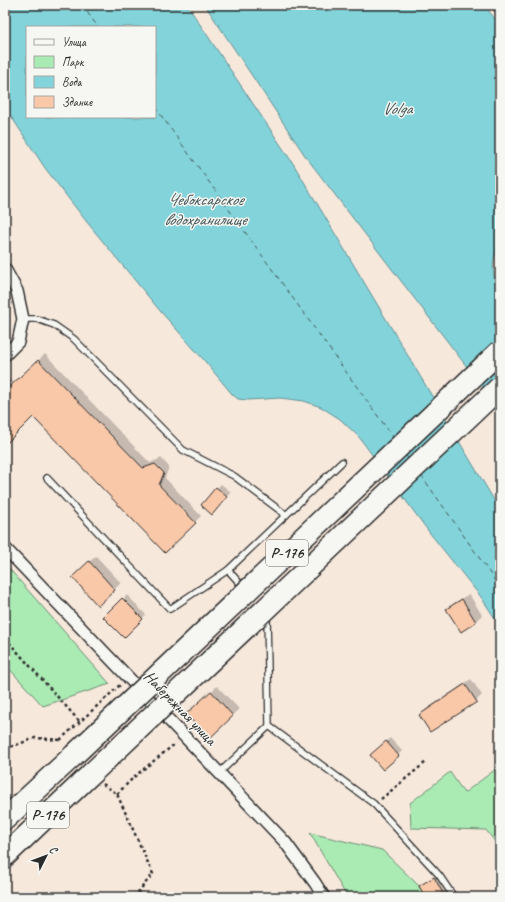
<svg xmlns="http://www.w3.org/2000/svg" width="505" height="902" viewBox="0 0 505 902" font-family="Caveat,sans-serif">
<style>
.green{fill:#aaebb4;stroke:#6a8b70}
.water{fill:#83d4da;stroke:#609094;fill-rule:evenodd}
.shadow{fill:#0003}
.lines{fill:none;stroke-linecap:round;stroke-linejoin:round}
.ferry{stroke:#415557;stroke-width:1;stroke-dasharray:5 4;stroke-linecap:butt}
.building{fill:#f9c8a8;stroke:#2b2b2b}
.lane-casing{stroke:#2b2b2b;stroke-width:8}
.street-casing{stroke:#2b2b2b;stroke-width:14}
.highway-casing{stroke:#2b2b2b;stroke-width:24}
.path{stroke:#2b2b2b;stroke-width:2.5;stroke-dasharray:3 3;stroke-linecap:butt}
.lane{stroke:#f6f6f2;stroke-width:5.5}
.street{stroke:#f6f6f2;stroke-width:11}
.highway{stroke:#f6f6f2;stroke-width:21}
.highway-bridge-casing{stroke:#2b2b2b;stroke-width:24;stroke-linecap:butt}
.highway-bridge{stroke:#f6f6f2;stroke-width:21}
.labels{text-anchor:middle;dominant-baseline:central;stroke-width:3;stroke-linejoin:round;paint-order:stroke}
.shield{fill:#f6f6f2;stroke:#686867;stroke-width:1}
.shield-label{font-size:15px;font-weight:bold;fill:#2b2b2b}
.street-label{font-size:16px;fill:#2b2b2b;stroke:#f6f6f2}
.water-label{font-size:17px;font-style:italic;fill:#415557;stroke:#f6f6f2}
</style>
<rect width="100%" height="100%" fill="#f7e8dc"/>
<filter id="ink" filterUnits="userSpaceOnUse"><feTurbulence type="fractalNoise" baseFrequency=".025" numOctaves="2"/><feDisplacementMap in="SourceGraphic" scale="8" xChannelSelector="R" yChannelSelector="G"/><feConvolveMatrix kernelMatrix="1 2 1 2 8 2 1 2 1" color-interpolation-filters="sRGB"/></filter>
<g filter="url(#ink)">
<g class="green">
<polygon points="5,564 110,684 43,706 5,664"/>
<polygon points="500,766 500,848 486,830 411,828 410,803 450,772 464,793"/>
<polygon points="310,833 382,850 419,886 425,897 347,897"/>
</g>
<g class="water">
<path d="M5,5H187L294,165L500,510V626L481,597L429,532L359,437L340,419L321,407L304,401L280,398L248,400L238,399L232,394L203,359L161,312L86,221L45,168L5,107ZM27,27H155V117H27Z"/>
<path d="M205,5H484L500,25V241C490,264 492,273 500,297V410L306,157Z"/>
</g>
<g class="shadow">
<polygon points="45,354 150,463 161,458 169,467 165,478 201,516 165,551 33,416 5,443 5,381 8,378 14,384"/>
<polygon points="221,484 231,492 216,509 202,505"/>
<polygon points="96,556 121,583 98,605 79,571"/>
<polygon points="469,594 482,615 476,621 461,630 448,609 454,603"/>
<polygon points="127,595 146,615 124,636 105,617"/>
<polygon points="471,679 482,695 476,701 420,715 426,709"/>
<polygon points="217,686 239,709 209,737 194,708"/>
<polygon points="390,738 402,751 398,755 375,751"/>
<polygon points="436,876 448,897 426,897 422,884"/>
</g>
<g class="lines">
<g class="ferry">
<polyline points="82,5 98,27"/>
<polyline points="155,107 393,437"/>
<polyline points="405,454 409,460"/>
<polyline points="421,475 478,556 500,588"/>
</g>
</g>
<g class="building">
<polygon points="38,360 143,468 155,464 164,473 159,485 196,523 165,553 33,417 5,445 5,386 7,389"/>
<polygon points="216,487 227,497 212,515 201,505"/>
<polygon points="89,561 115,590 98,606 72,577"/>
<polygon points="122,598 143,619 124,638 103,617"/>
<polygon points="462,599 476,622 461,632 446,609"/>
<polygon points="465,684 477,702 430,732 419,715"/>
<polygon points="211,691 233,716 209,739 186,714"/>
<polygon points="386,741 399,756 383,770 370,755"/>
<polygon points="434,877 445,897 425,897 419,886"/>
</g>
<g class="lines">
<g class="lane-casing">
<g id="lane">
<polyline points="494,5 500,11"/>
<polyline points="23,319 37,319 54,325 74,339 183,450 234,476 286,515 342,462"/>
<polyline points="47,478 170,609 228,570 244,588"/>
<polyline points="228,570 286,515"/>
<polyline points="267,616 269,726 374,804 439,875 454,897"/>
<polyline points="219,773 269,726"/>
</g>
</g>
<g class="street-casing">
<g id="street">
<polyline points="5,269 17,291 23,319 18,342 5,355"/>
<polyline points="5,548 285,842 315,883 324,897"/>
</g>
</g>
<g class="highway-casing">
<g id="highway">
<polyline points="5,819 74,755"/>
<polyline points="5,856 91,774"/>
</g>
</g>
<g class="path">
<polyline points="5,638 80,722"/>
<polyline points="60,740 120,685"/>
<polyline points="5,749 35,738 60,740"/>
<polyline points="103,784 117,794 153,874 134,897"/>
<polyline points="117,794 135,776 176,743"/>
<polyline points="381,799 426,762"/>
</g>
<use href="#lane" class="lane"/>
<use href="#street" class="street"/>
<use href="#highway" class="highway"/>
<g class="highway-bridge-casing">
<g id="highway-bridge">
<polyline points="74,755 500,351"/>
<polyline points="91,774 500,387"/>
</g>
</g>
<use href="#highway-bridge" class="highway-bridge"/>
</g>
</g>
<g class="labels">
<g class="shield">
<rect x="266" y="540" width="42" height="26" rx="3"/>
<rect x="27" y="802" width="42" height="26" rx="3"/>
</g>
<g class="shield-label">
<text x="287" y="553">Р-176</text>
<text x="48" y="815">Р-176</text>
</g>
<g class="street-label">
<text transform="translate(180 708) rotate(46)">Набережная улица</text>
</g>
<g class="water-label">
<text x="397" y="108">Volga</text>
<text x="205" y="199">Чебоксарское<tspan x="205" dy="20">водохранилище</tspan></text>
</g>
</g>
<rect width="505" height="902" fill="none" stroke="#f6f6f2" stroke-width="20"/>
<rect x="10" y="10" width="485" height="882" fill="none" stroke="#2b2b2b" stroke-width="1.5" filter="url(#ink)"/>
<rect x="26" y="26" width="130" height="92" fill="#f6f6f2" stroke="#a5a5a2"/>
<rect x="34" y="39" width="20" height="6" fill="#f6f6f2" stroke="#a5a5a2"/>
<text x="62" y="46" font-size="12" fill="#2b2b2b">Улица</text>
<rect x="34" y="56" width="20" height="12" fill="#aaebb4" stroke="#a5a5a2"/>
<text x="62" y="66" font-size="12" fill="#2b2b2b">Парк</text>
<rect x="34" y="76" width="20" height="12" fill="#83d4da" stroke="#a5a5a2"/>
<text x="62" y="86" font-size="12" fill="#2b2b2b">Вода</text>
<rect x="34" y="96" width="20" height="12" fill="#f9c8a8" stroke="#a5a5a2"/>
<text x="62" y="106" font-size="12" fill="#2b2b2b">Здание</text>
<g transform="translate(46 856) rotate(48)" stroke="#f6f6f2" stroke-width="3" paint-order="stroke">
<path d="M0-3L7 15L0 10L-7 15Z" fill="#2b2b2b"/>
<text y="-6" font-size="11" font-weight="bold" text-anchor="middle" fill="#2b2b2b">С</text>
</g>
</svg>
